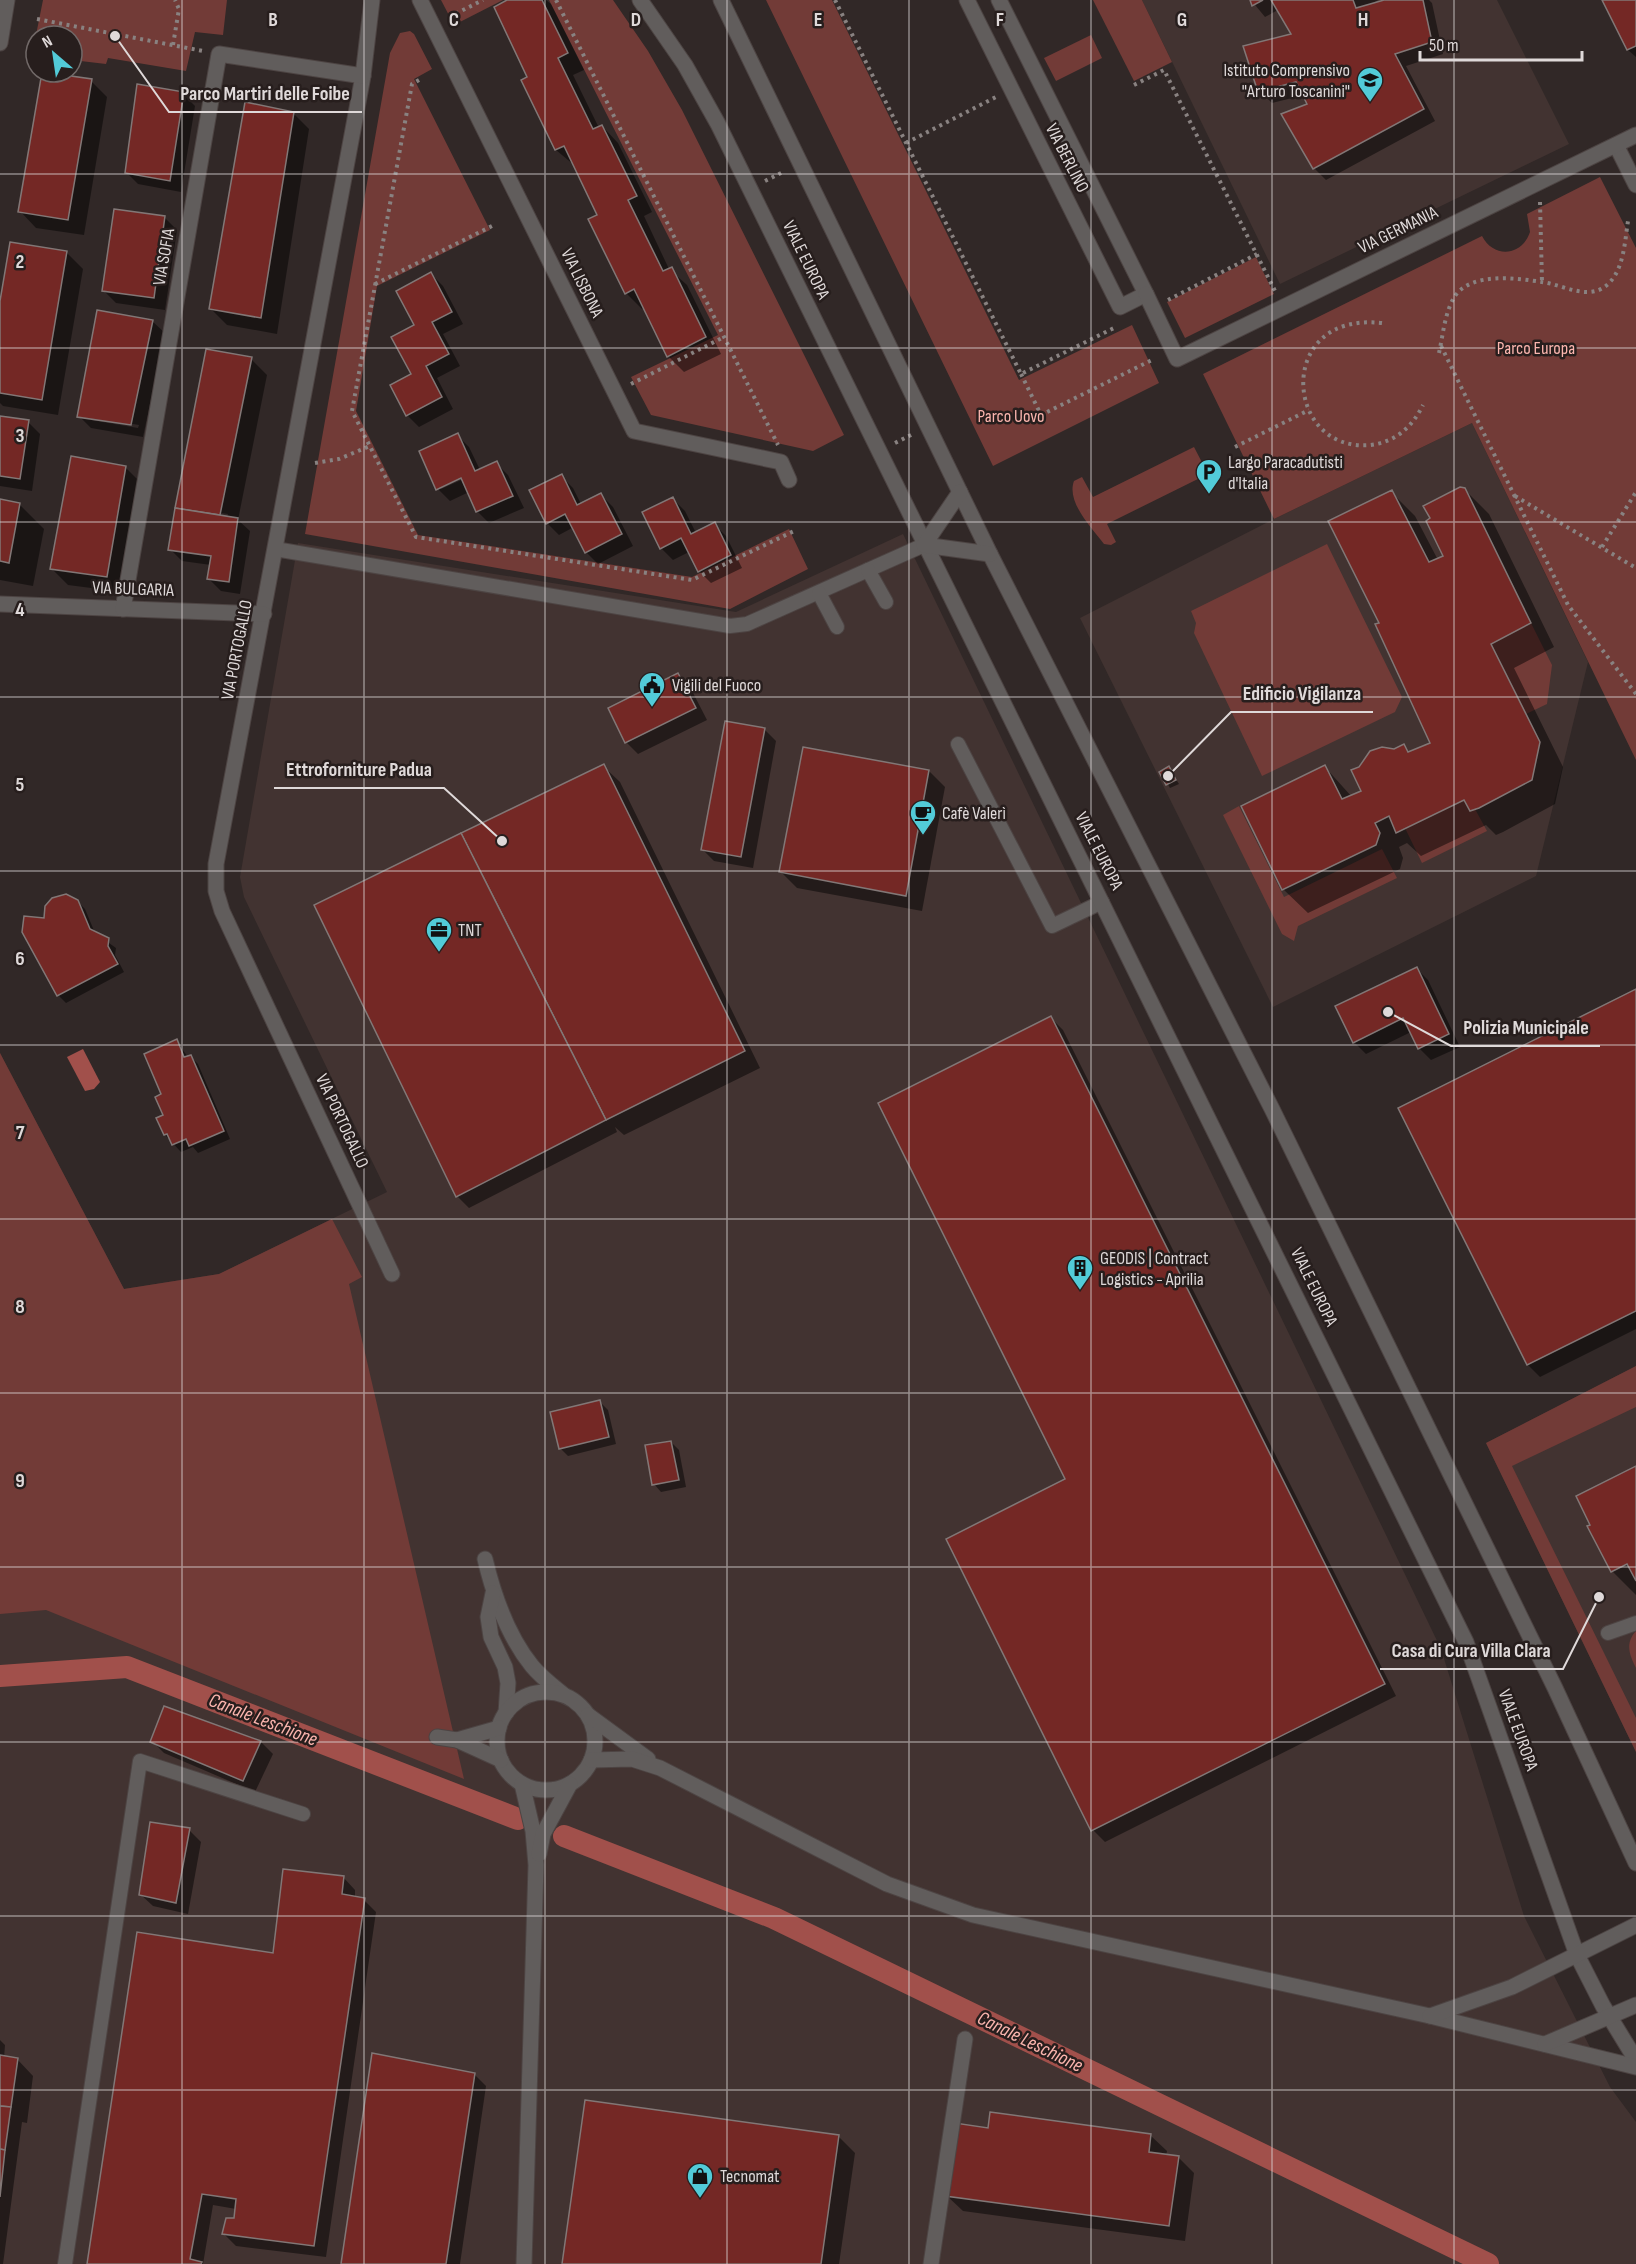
<svg xmlns="http://www.w3.org/2000/svg" width="1636" height="2264" viewBox="0 0 1636 2264" font-family="'Sofia Sans Condensed',sans-serif">
<style>
.built{fill:#423331}
.green{fill:#723b37}
.water{fill:#a1504b}
.shadow{fill:#0007;fill-rule:evenodd}
.lines{fill:none;stroke-linecap:round;stroke-linejoin:round}
.canal{stroke:#a1504b;stroke-width:22}
.building{fill:#742825;stroke:#827776;stroke-width:1.5}
.lane-casing{stroke:#4d4443;stroke-width:16}
.street-casing{stroke:#4d4443;stroke-width:17}
.path{stroke:#898281;stroke-width:4;stroke-dasharray:3 4.5;stroke-linecap:butt}
.lane{stroke:#615d5c;stroke-width:14}
.street{stroke:#615d5c;stroke-width:15}
.grid{fill:none;stroke:#dfd9d9;stroke-width:1.5;stroke-opacity:0.55}
.labels{text-anchor:middle;dominant-baseline:central;stroke-width:5;stroke-linejoin:round;paint-order:stroke}
.poi-label{font-size:18px;fill:#dfd9d9;stroke:#271e1d;text-anchor:start}
.street-label{font-size:18px;fill:#dfd9d9;stroke:#271e1d}
.park-label{font-size:18px;fill:#fcb6af;stroke:#271e1d}
.water-label{font-size:20px;font-style:italic;fill:#fab4ad;stroke:#271e1d}
.grid-label{font-size:20px;text-anchor:middle;font-weight:bold;fill:#dfd9d9;stroke:#271e1d;stroke-width:5;stroke-linejoin:round;paint-order:stroke}
.leader{fill:none;stroke:#dfd9d9;stroke-width:2}
.callout-dot{fill:#dfd9d9;stroke:#271e1d;stroke-width:2}
.callout-label{font-size:20px;text-anchor:middle;font-weight:bold;fill:#dfd9d9;stroke:#271e1d;stroke-width:5;stroke-linejoin:round;paint-order:stroke}
</style>
<rect width="100%" height="100%" fill="#312827"/>
<g class="built">
<polygon points="1142,0 1497,0 1569,144 1280,284"/>
<polygon points="1472,423 1588,662 1536,876 1273,1007 1080,618 1274,519"/>
<polygon points="903,534 1441,1649 1524,1916 1610,2087 1636,2122 1636,2264 0,2264 0,1053 124,1289 219,1274 387,1192 244,897 240,877 298,543 736,612"/>
<polygon points="1636,1366 1636,1752 1486,1443"/>
</g>
<g class="green">
<polygon points="43,0 227,0 223,35 195,32 186,71 108,58 106,64 72,60 72,36 36,36 36,56 32,55"/>
<polygon points="441,0 503,0 454,25"/>
<polygon points="549,0 613,0 648,51 682,110 844,435 813,451 651,415 631,377 718,335"/>
<polygon points="766,0 832,0 1019,380 1132,325 1159,383 993,466"/>
<polygon points="1093,0 1142,0 1172,62 1134,81"/>
<polygon points="410,31 414,34 432,69 414,79 490,230 377,286 356,411 418,535 692,577 789,529 808,569 730,609 305,534 390,53 400,33"/>
<polygon points="1091,35 1102,58 1056,81 1044,58"/>
<path d="M1600,177L1636,248V760L1472,423L1274,519L1203,374L1482,236C1494,259 1522,256 1530,232L1527,214Z"/>
<polygon points="1256,257 1274,294 1185,338 1167,302"/>
<path d="M1194,447L1208,474L1107,524L1116,542L1111,545L1104,544C1092,528 1066,502 1074,481L1082,477L1093,497Z"/>
<polygon points="1327,544 1402,697 1395,712 1262,776 1194,633 1196,623 1191,611"/>
<polygon points="1531,623 1552,665 1547,704 1526,714 1491,644"/>
<polygon points="1464,800 1470,811 1475,809 1487,831 1422,863 1405,828"/>
<polygon points="1239,806 1284,897 1382,849 1397,878 1298,926 1294,941 1282,934 1223,815"/>
<polygon points="0,1053 124,1289 219,1274 332,1219 362,1277 349,1284 464,1779 46,1610 0,1614"/>
<polygon points="1636,1366 1636,1407 1512,1466 1636,1718 1636,1752 1486,1443"/>
<path d="M1636,1631V1668C1629,1654 1625,1643 1636,1631Z"/>
</g>
<polygon class="water" points="83,1049 100,1082 94,1089 85,1091 67,1057"/>
<g class="shadow">
<polygon points="510,0 546,0 551,4 584,70 573,75 599,128 602,126 618,143 652,212 644,216 669,269 687,285 721,354 684,372 668,356 645,307 642,309 626,293 599,216 574,165 556,150 523,81 529,78"/>
<polygon points="1251,0 1378,0 1372,4 1389,0 1429,0 1432,3 1443,54 1406,66 1435,121 1326,180 1314,168 1309,105 1304,95 1272,103 1260,91 1293,35 1278,10 1265,17"/>
<polygon points="1604,0 1636,0 1636,57 1628,50"/>
<polygon points="91,81 107,97 84,235 36,228 20,211"/>
<polygon points="183,94 195,106 181,192 138,184 126,172"/>
<polygon points="293,113 309,129 277,334 227,325 211,309"/>
<polygon points="164,217 177,230 165,310 116,303 104,291"/>
<polygon points="11,244 67,253 83,269 58,415 3,406 0,403 0,310"/>
<polygon points="431,274 443,286 463,324 443,334 460,366 437,378 453,409 419,427 407,415 416,326"/>
<path d="M152,321L165,333L143,437L91,428L79,416ZM91,417L139,425L138,428L91,420Z"/>
<path d="M251,359L267,375L238,520L250,531L240,594L221,591L209,579L211,565L182,561L170,549L176,508ZM193,509L228,514L227,517L193,512Z"/>
<polygon points="0,418 28,422 40,434 32,491 0,486"/>
<path d="M457,435L469,447L480,470L496,463L508,475L524,508L489,523L477,511L469,492L450,501L438,489ZM467,474L468,477L441,489V486Z"/>
<polygon points="125,467 142,484 122,592 68,585 52,569"/>
<polygon points="561,476 573,488 581,504 601,495 613,507 633,546 598,564 586,552 574,527 559,535 547,523"/>
<polygon points="1464,489 1489,514 1554,647 1514,668 1563,767 1555,804 1503,832 1496,835 1486,825 1421,856 1407,843 1399,847 1403,858 1400,869 1308,913 1283,889 1325,767 1352,797 1363,792 1395,750 1404,746 1410,753 1432,743 1381,623 1391,492 1415,516 1438,560 1445,557"/>
<polygon points="673,499 685,511 696,533 714,524 726,536 742,568 711,583 699,571 689,552 673,560 661,548"/>
<polygon points="0,501 20,505 44,529 33,586 0,580"/>
<polygon points="678,675 690,687 707,720 638,754 626,742"/>
<polygon points="764,729 776,741 753,868 714,861 702,849"/>
<polygon points="603,766 620,782 760,1068 624,1135 615,1127 617,1132 469,1208 457,1196"/>
<polygon points="1169,768 1179,784 1170,788 1161,772"/>
<polygon points="929,771 945,787 922,911 797,888 781,872"/>
<polygon points="77,901 85,909 95,933 116,948 115,955 124,972 66,1003 58,995 24,932"/>
<polygon points="1416,968 1428,980 1460,1047 1431,1060 1419,1048 1411,1032 1366,1054 1354,1042"/>
<polygon points="1636,991 1636,1329 1540,1377 1528,1365 1400,1109"/>
<polygon points="1051,1018 1063,1030 1396,1696 1105,1842 1093,1830 1067,1480"/>
<polygon points="176,1041 188,1057 190,1056 198,1064 230,1139 198,1153 193,1147 181,1152 165,1135 163,1095"/>
<polygon points="600,1402 608,1410 616,1444 568,1456 560,1448"/>
<polygon points="671,1442 679,1450 686,1487 661,1492 654,1484"/>
<polygon points="1636,1467 1636,1595 1612,1571"/>
<polygon points="165,1707 261,1742 273,1754 255,1792 164,1753 152,1741"/>
<polygon points="189,1830 201,1842 188,1914 153,1906 140,1894"/>
<polygon points="343,1877 355,1890 355,1898 364,1900 376,1912 326,2257 236,2246 224,2234 235,2220 236,2209 213,2205 203,2264 88,2264 274,1955"/>
<polygon points="0,2040 5,2045 4,2058 17,2059 33,2076 27,2123 22,2122 3,2264 0,2264"/>
<polygon points="474,2074 486,2086 460,2264 342,2264"/>
<polygon points="989,2130 1150,2135 1167,2151 1166,2156 1178,2157 1194,2173 1185,2241 963,2211 946,2195"/>
<polygon points="838,2136 855,2153 839,2264 563,2264"/>
</g>
<g class="lines">
<g class="canal">
<polyline points="0,1676 127,1667 518,1819"/>
<polyline points="564,1836 774,1918 1488,2264"/>
</g>
</g>
<g class="building">
<polygon points="507,0 542,0 568,53 558,58 593,129 602,125 637,196 628,200 663,271 672,267 706,337 667,357 634,289 625,294 588,219 597,215 564,146 555,150 521,80 527,77 494,7"/>
<polygon points="1250,0 1263,0 1252,6"/>
<polygon points="1271,0 1353,0 1356,8 1384,0 1423,0 1432,42 1395,54 1424,109 1313,169 1281,114 1307,104 1296,82 1258,92 1243,46 1291,34"/>
<polygon points="1602,0 1636,0 1636,46 1627,50"/>
<polygon points="42,72 92,79 68,220 18,212"/>
<polygon points="137,84 184,92 170,181 125,173"/>
<polygon points="245,102 294,112 261,318 209,309"/>
<polygon points="114,209 165,216 154,298 102,291"/>
<polygon points="10,242 67,251 42,400 0,393 0,301"/>
<polygon points="431,272 452,312 432,322 449,354 426,366 442,397 406,416 390,385 411,374 391,337 414,325 396,291"/>
<polygon points="97,310 153,320 131,425 77,417"/>
<polygon points="206,349 252,357 220,515 175,508"/>
<polygon points="0,416 29,420 20,479 0,476"/>
<polygon points="458,433 475,471 497,461 513,496 476,512 461,478 436,490 419,451"/>
<polygon points="71,456 126,466 107,577 50,569"/>
<polygon points="562,474 577,505 601,493 622,534 585,553 565,514 546,524 529,490"/>
<polygon points="1460,487 1465,488 1531,623 1491,644 1540,742 1532,780 1479,808 1470,811 1464,800 1396,833 1389,816 1375,823 1380,833 1376,845 1282,890 1241,806 1325,765 1342,799 1361,791 1351,770 1359,767 1370,751 1382,747 1394,749 1404,744 1408,752 1430,743 1375,624 1379,623 1328,521 1392,490 1429,562 1443,556 1426,521 1430,518 1423,506"/>
<polygon points="673,497 691,534 715,522 731,555 698,572 681,538 660,549 642,512"/>
<polygon points="0,499 20,503 9,563 0,561"/>
<polygon points="175,508 238,518 229,582 207,579 211,556 168,550"/>
<polygon points="678,673 696,708 625,743 608,708"/>
<polygon points="725,721 765,728 741,857 701,850"/>
<polygon points="803,747 929,770 906,896 779,872"/>
<polygon points="604,764 745,1051 606,1120 461,833"/>
<polygon points="1169,766 1176,780 1166,785 1159,772"/>
<polygon points="461,833 606,1120 456,1197 314,905"/>
<polygon points="66,894 78,900 90,929 109,938 108,946 118,964 57,996 22,932 24,916 44,918 45,906 52,898"/>
<polygon points="1417,967 1449,1034 1418,1049 1403,1018 1353,1043 1335,1006"/>
<polygon points="1636,989 1636,1311 1527,1365 1398,1108"/>
<polygon points="1051,1016 1385,1684 1091,1831 946,1539 1065,1479 878,1103"/>
<polygon points="177,1039 184,1057 191,1055 224,1131 189,1146 186,1139 172,1145 167,1134 164,1135 156,1118 163,1115 155,1097 161,1094 144,1054"/>
<polygon points="600,1400 609,1437 559,1449 550,1412"/>
<polygon points="671,1441 679,1480 652,1485 645,1445"/>
<polygon points="1636,1466 1636,1581 1627,1564 1611,1572 1587,1526 1590,1525 1576,1496"/>
<polygon points="164,1706 261,1741 243,1781 150,1742"/>
<polygon points="150,1822 190,1828 176,1903 139,1895"/>
<polygon points="283,1869 344,1876 342,1894 365,1898 314,2246 222,2234 226,2218 234,2218 236,2199 202,2194 190,2259 202,2262 201,2264 87,2264 137,1932 273,1953"/>
<polygon points="372,2053 475,2073 446,2264 341,2264"/>
<polygon points="0,2055 18,2058 11,2107 0,2106"/>
<polygon points="585,2100 839,2135 821,2264 562,2264"/>
<polygon points="0,2106 11,2107 5,2150 0,2149"/>
<polygon points="990,2112 1151,2134 1149,2152 1179,2156 1169,2226 945,2196 955,2123 988,2128"/>
<polygon points="0,2149 5,2150 0,2197"/>
</g>
<g class="lines">
<g class="lane-casing">
<g id="lane">
<polyline points="275,549 730,626 747,624 924,545"/>
<polyline points="868,570 886,602"/>
<polyline points="819,593 837,627"/>
<polyline points="958,744 1052,926 1102,902"/>
<polyline points="1608,1633 1636,1623"/>
<polyline points="65,2264 140,1761 303,1814"/>
</g>
</g>
<g class="street-casing">
<g id="street">
<polyline points="372,0 363,76 216,864 216,891 222,911 392,1274"/>
<polyline points="420,0 634,431 781,462 789,480"/>
<polyline points="640,0 685,65 718,124 1466,1642 1577,1955 1603,2006 1636,2060"/>
<polyline points="721,0 990,554 1272,1109 1555,1688 1636,1863"/>
<polyline points="967,0 1120,307 1146,294 999,0"/>
<polyline points="0,43 7,0"/>
<polyline points="1616,145 1636,185"/>
<polyline points="1146,294 1177,359 1636,135"/>
<polyline points="960,492 924,545 990,554"/>
<polyline points="0,604 264,614"/>
<polyline points="123,609 219,54 363,76"/>
<path d="M485,1559C494,1597 507,1635 532,1666C541,1677 553,1686 564,1695"/>
<polyline points="493,1593 488,1617 491,1637 505,1667 508,1683 506,1713"/>
<circle cx="546" cy="1741" r="49"/>
<polyline points="588,1715 648,1759"/>
<polyline points="437,1737 457,1740 501,1760"/>
<polyline points="457,1740 499,1728"/>
<polyline points="591,1760 632,1759 660,1768 887,1884 973,1915 1430,2016 1636,2067"/>
<polyline points="522,1784 533,1831 536,1865 524,2264"/>
<polyline points="539,1854 543,1834 570,1784"/>
<polyline points="1430,2016 1512,1987 1636,1925"/>
<polyline points="1545,2044 1636,2005"/>
<polyline points="931,2264 965,2039"/>
</g>
</g>
<g class="path">
<polyline points="556,0 778,445"/>
<polyline points="835,0 1021,374 1116,327"/>
<polyline points="449,17 483,0"/>
<polyline points="37,19 203,51"/>
<polyline points="173,45 179,9 175,0"/>
<polyline points="419,80 412,84 352,411 416,537 692,580 794,531"/>
<polyline points="1134,85 1164,70 1275,291"/>
<polyline points="906,143 996,97"/>
<polyline points="765,181 785,171"/>
<polyline points="1540,202 1542,282"/>
<polyline points="375,284 492,226"/>
<polyline points="1168,300 1257,254"/>
<path d="M1382,323C1274,311 1284,453 1370,445C1396,442 1412,427 1423,405"/>
<polyline points="1441,346 1568,605 1636,694"/>
<path d="M1439,353C1443,335 1445,311 1455,296C1472,272 1516,278 1542,282C1565,285 1591,303 1610,282C1624,267 1625,240 1628,221"/>
<polyline points="1021,374 1041,415 1154,359"/>
<polyline points="631,384 724,337"/>
<polyline points="895,443 913,434"/>
<polyline points="1235,447 1309,410"/>
<polyline points="315,463 339,459 370,446"/>
<polyline points="1515,496 1636,568"/>
<polyline points="1602,547 1636,492"/>
</g>
<use href="#lane" class="lane"/>
<use href="#street" class="street"/>
</g>
<path class="grid" d="M182,0V2264M364,0V2264M545,0V2264M727,0V2264M909,0V2264M1091,0V2264M1272,0V2264M1454,0V2264M0,174H1636M0,348H1636M0,522H1636M0,697H1636M0,871H1636M0,1045H1636M0,1219H1636M0,1393H1636M0,1567H1636M0,1742H1636M0,1916H1636M0,2090H1636"/>
<defs>
<g id="school-pin" transform="scale(1.35)"><path d="M0 17L-7.5 6A9.5 9.5 0 1 1 7.5 6Z" fill="#52cbd8" stroke="#271e1d"/><path d="M0-5L7-2L0 1L-7-2ZM-4 1L0 2.5L4 1V4Q0 6-4 4Z" fill="#111"/></g>
<g id="parking-pin" transform="scale(1.35)"><path d="M0 17L-7.5 6A9.5 9.5 0 1 1 7.5 6Z" fill="#52cbd8" stroke="#271e1d"/><path d="M-3.5-5.5H1a3.5 3.5 0 0 1 0 7H-1V5.5H-3.5ZM-1-3.4V-.6H.8a1.4 1.4 0 0 0 0-2.8Z" fill="#111"/></g>
<g id="civic-pin" transform="scale(1.35)"><path d="M0 17L-7.5 6A9.5 9.5 0 1 1 7.5 6Z" fill="#52cbd8" stroke="#271e1d"/><path d="M-.6-6.5H3V-4.5H.6V-3L4-1V1h2V6H-6V1h2V-1L-.6-3ZM-1.2 2.5V6h2.4V2.5Z" fill="#111"/></g>
<g id="cafe-pin" transform="scale(1.35)"><path d="M0 17L-7.5 6A9.5 9.5 0 1 1 7.5 6Z" fill="#52cbd8" stroke="#271e1d"/><path d="M-5.5-4.5H6V0H3Q3 3.5 0 3.5H-2.5Q-5.5 3.5-5.5 0ZM3-3.2v2h1.7v-2ZM-6 4.5H4V6H-6Z" fill="#111"/></g>
<g id="office-pin" transform="scale(1.35)"><path d="M0 17L-7.5 6A9.5 9.5 0 1 1 7.5 6Z" fill="#52cbd8" stroke="#271e1d"/><path d="M-6-3h4V-5.5h4V-3h4V5H-6ZM-1-4.5V-3h2v-1.5ZM-6 0V1H6V0Z" fill="#111"/></g>
<g id="building-pin" transform="scale(1.35)"><path d="M0 17L-7.5 6A9.5 9.5 0 1 1 7.5 6Z" fill="#52cbd8" stroke="#271e1d"/><path d="M-4-6H4V6H1V3H-1V6H-4ZM-2.5-4.3h1.7v1.8h-1.7ZM.8-4.3h1.7v1.8H.8ZM-2.5-1h1.7V.8h-1.7ZM.8-1h1.7V.8H.8Z" fill="#111"/></g>
<g id="shop-pin" transform="scale(1.35)"><path d="M0 17L-7.5 6A9.5 9.5 0 1 1 7.5 6Z" fill="#52cbd8" stroke="#271e1d"/><path d="M-5-2.5h2.3a2.7 3.5 0 0 1 5.4 0H5L5.5 6h-11ZM-1.5-2.5h3a1.5 2.3 0 0 0-3 0Z" fill="#111"/></g>
</defs>
<g fill-rule="evenodd">
<use href="#school-pin" x="1370" y="80"/>
<use href="#parking-pin" x="1209" y="472"/>
<use href="#civic-pin" x="652" y="685"/>
<use href="#cafe-pin" x="923" y="813"/>
<use href="#office-pin" x="439" y="930"/>
<use href="#building-pin" x="1080" y="1268"/>
<use href="#shop-pin" x="700" y="2176"/>
</g>
<g class="labels">
<g class="poi-label">
<text x="1350" y="70" text-anchor="end">Istituto Comprensivo<tspan x="1350" dy="21">"Arturo Toscanini"</tspan></text>
<text x="1228" y="462">Largo Paracadutisti<tspan x="1228" dy="21">d'Italia</tspan></text>
<text x="672" y="685">Vigili del Fuoco</text>
<text x="942" y="813">Cafè Valerì</text>
<text x="458" y="930">TNT</text>
<text x="1100" y="1258">GEODIS | Contract<tspan x="1100" dy="21">Logistics - Aprilia</tspan></text>
<text x="720" y="2176">Tecnomat</text>
</g>
<g class="street-label">
<text transform="translate(1067 158) rotate(63)">VIA BERLINO</text>
<text transform="translate(1398 230) rotate(-26)">VIA GERMANIA</text>
<text transform="translate(164 257) rotate(-80)">VIA SOFIA</text>
<text transform="translate(806 260) rotate(64)">VIALE EUROPA</text>
<text transform="translate(582 283) rotate(64)">VIA LISBONA</text>
<text transform="translate(133 589) rotate(2)">VIA BULGARIA</text>
<text transform="translate(237 650) rotate(-79)">VIA PORTOGALLO</text>
<text transform="translate(1099 851) rotate(63)">VIALE EUROPA</text>
<text transform="translate(342 1121) rotate(65)">VIA PORTOGALLO</text>
<text transform="translate(1314 1287) rotate(64)">VIALE EUROPA</text>
<text transform="translate(1518 1730) rotate(70)">VIALE EUROPA</text>
</g>
<g class="park-label">
<text x="1536" y="348">Parco Europa</text>
<text x="1011" y="416">Parco Uovo</text>
</g>
<g class="water-label">
<text transform="translate(263 1720) rotate(21)">Canale Leschione</text>
<text transform="translate(1030 2042) rotate(26)">Canale Leschione</text>
</g>
</g>
<g class="grid-label">
<text x="273" y="26">B</text>
<text x="454" y="26">C</text>
<text x="636" y="26">D</text>
<text x="818" y="26">E</text>
<text x="1000" y="26">F</text>
<text x="1182" y="26">G</text>
<text x="1363" y="26">H</text>
<text x="20" y="268">2</text>
<text x="20" y="442">3</text>
<text x="20" y="616">4</text>
<text x="20" y="791">5</text>
<text x="20" y="965">6</text>
<text x="20" y="1139">7</text>
<text x="20" y="1313">8</text>
<text x="20" y="1487">9</text>
</g>
<path class="leader" d="M115 36L169 112H362M1168 776L1231 712H1373M502 841L444 788H274M1388 1012L1451 1046H1600M1599 1597L1563 1669H1380"/>
<g class="callout-dot">
<circle cx="115" cy="36" r="6"/>
<circle cx="1168" cy="776" r="6"/>
<circle cx="502" cy="841" r="6"/>
<circle cx="1388" cy="1012" r="6"/>
<circle cx="1599" cy="1597" r="6"/>
</g>
<g class="callout-label">
<text x="265" y="100">Parco Martiri delle Foibe</text>
<text x="1302" y="700">Edificio Vigilanza</text>
<text x="359" y="776">Ettroforniture Padua</text>
<text x="1526" y="1034">Polizia Municipale</text>
<text x="1471" y="1657">Casa di Cura Villa Clara</text>
</g>
<g transform="translate(54 54) rotate(331)"><circle r="28" fill="#271e1d" stroke="#716968" stroke-width="1.5"/>
<path d="M0-4.5L10 22L0 15L-10 22Z" fill="#52cbd8"/>
<text y="-9" font-size="16" font-weight="bold" text-anchor="middle" fill="#dfd9d9">N</text>
</g>
<path d="M1420 51v9h162v-9" fill="none" stroke="#dfd9d9" stroke-width="3"/>
<text x="1429" y="51" font-size="18" fill="#dfd9d9" stroke="#271e1d" stroke-width="4.5" paint-order="stroke">50 m</text>
</svg>
